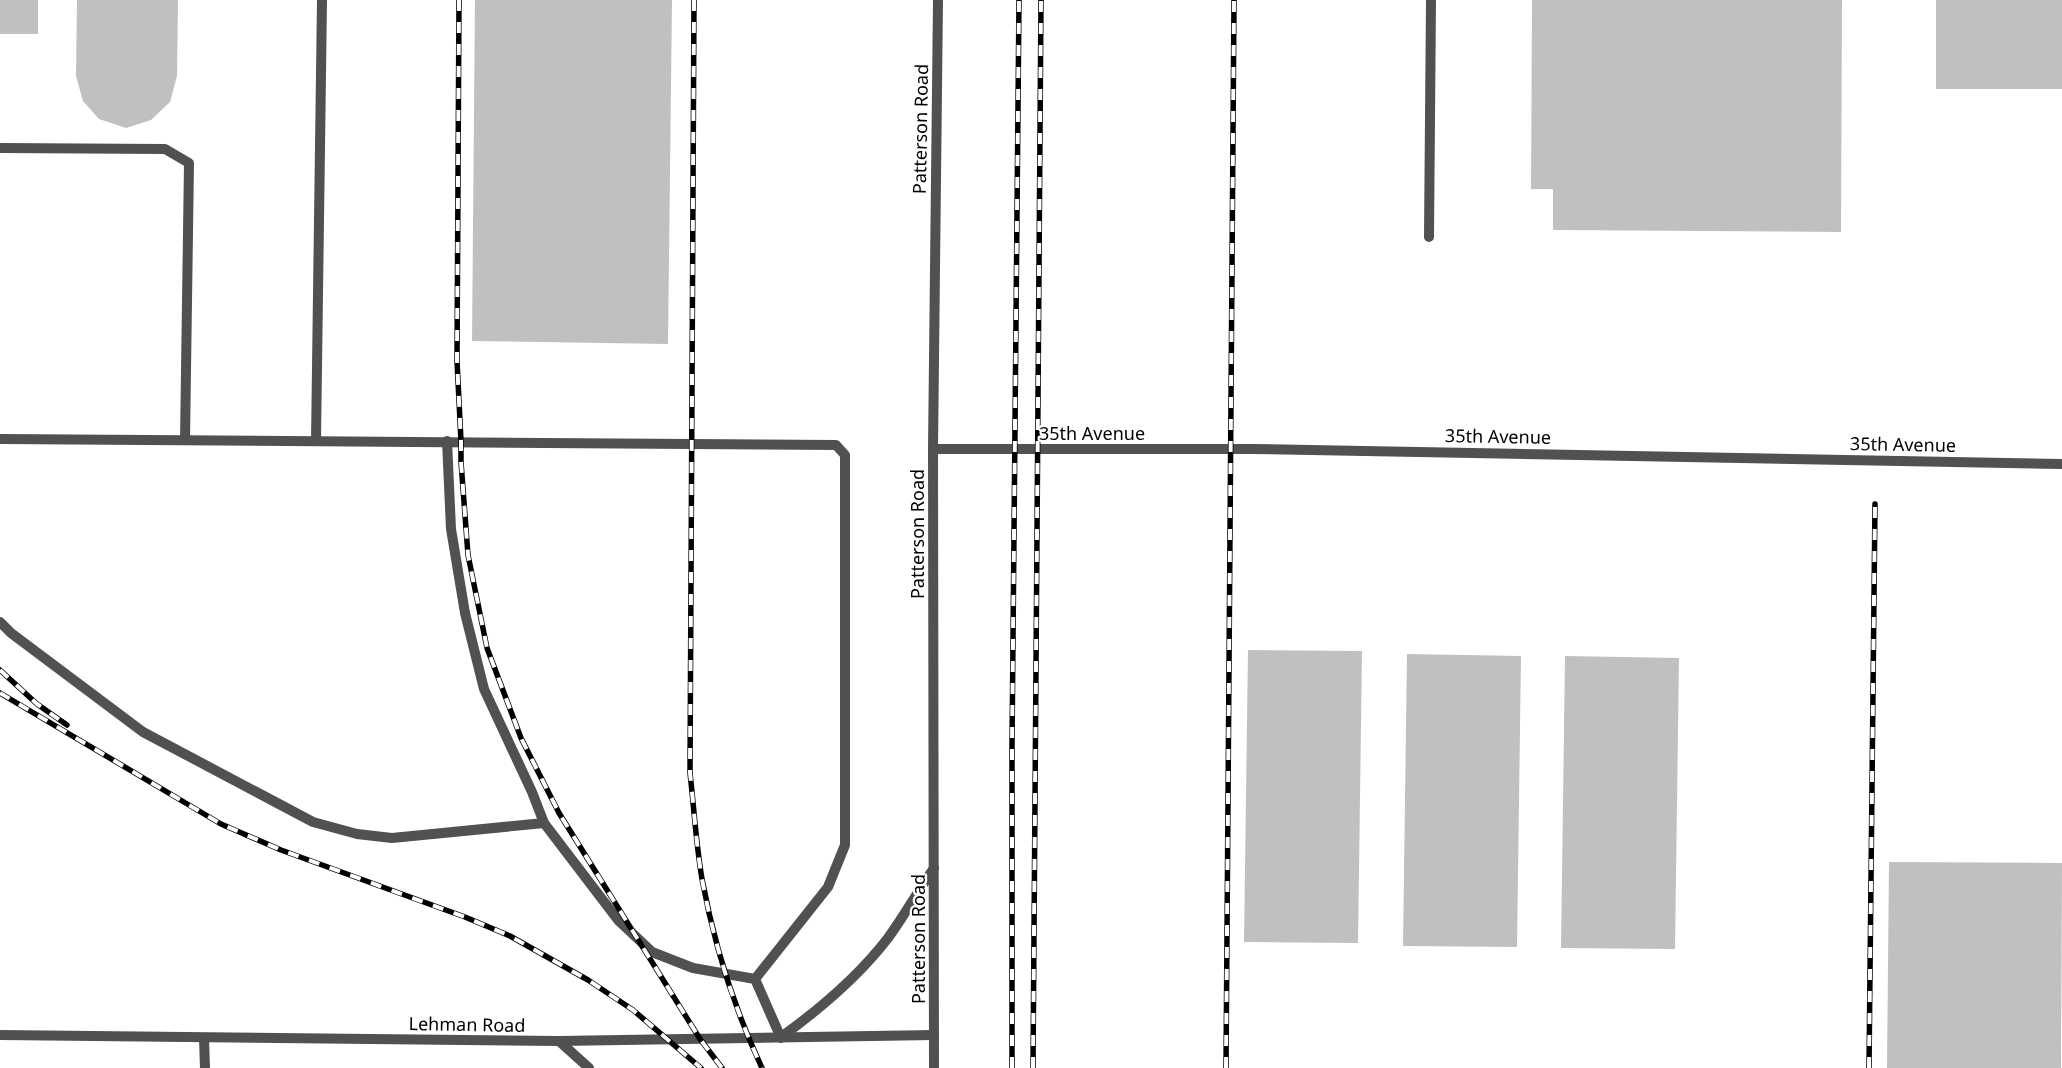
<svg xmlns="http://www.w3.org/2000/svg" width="2062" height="1068" viewBox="0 0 2062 1068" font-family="'Noto Sans',sans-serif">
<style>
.building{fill:#c0c0c0}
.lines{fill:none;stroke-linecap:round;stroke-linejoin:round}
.lane{stroke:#515151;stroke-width:10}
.street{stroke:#515151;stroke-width:10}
.rail-casing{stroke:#000;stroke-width:5.5}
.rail{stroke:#fff;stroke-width:4;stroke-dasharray:11;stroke-linecap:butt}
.labels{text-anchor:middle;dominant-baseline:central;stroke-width:4.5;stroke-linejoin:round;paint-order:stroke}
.street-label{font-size:18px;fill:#000;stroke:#fff}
</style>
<rect width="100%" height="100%" fill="#fff"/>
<g class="building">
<rect x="0" y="0" width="38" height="34"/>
<polygon points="77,0 178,0 177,76 170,102 151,120 126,128 99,119 83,101 76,76"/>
<polygon points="475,0 672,0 668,344 472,341"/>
<polygon points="1532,0 1842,0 1841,232 1553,230 1553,189 1531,189"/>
<rect x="1936" y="0" width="126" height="89"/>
<polygon points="1248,650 1362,651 1358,943 1244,942"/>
<polygon points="1407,654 1521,656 1517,947 1403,946"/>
<polygon points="1565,656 1679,658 1675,949 1561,948"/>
<polygon points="1889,862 2062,863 2061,1068 1887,1068"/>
</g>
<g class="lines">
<g class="lane">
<polyline points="0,148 165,149 189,163 185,440"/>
<polyline points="1429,237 1431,0"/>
<polyline points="0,439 836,445 845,455 845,845 828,887 755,979"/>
<polyline points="316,441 322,0"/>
<polyline points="0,622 11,633 143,732 313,822 357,834 392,838 544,823 532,792 484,689 465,613 451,529 447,441"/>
<polyline points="544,823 618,920 652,952 693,968 755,979 781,1038"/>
<polyline points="204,1038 205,1068"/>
</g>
<g class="street">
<polyline points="933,449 1252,449 2062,464"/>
<polyline points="0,1035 559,1041 934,1035"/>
<path d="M781,1037C820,1009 858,977 888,938C904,916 918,891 934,868"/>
<polyline points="559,1041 589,1068"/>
<polyline points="934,1068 933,449 938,0"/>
</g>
<g class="rail-casing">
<g id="rail">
<polyline points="459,0 457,361 461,441 461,462 468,555 487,648 521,738 559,813 700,1039 722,1068"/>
<path d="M694,0L690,773C694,808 696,844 702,879C714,944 734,1008 762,1068"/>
<polyline points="0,670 37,704 67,725"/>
<polyline points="0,693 221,824 281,850 465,917 510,936 588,980 633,1010 701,1068"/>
<polyline points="1012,1068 1012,747 1019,0"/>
<polyline points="1033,1068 1041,0"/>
<polyline points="1226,1068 1234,0"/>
<polyline points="1869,1068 1875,504"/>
</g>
</g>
<use href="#rail" class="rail"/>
</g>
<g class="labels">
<g class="street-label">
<text transform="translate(920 129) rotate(-89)">Patterson Road</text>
<text x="1092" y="433">35th Avenue</text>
<text transform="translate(1498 436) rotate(1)">35th Avenue</text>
<text transform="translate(1903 444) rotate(1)">35th Avenue</text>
<text transform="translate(917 534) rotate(-90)">Patterson Road</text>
<text transform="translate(918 939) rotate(-90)">Patterson Road</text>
<text transform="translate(467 1024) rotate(1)">Lehman Road</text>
</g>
</g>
</svg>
